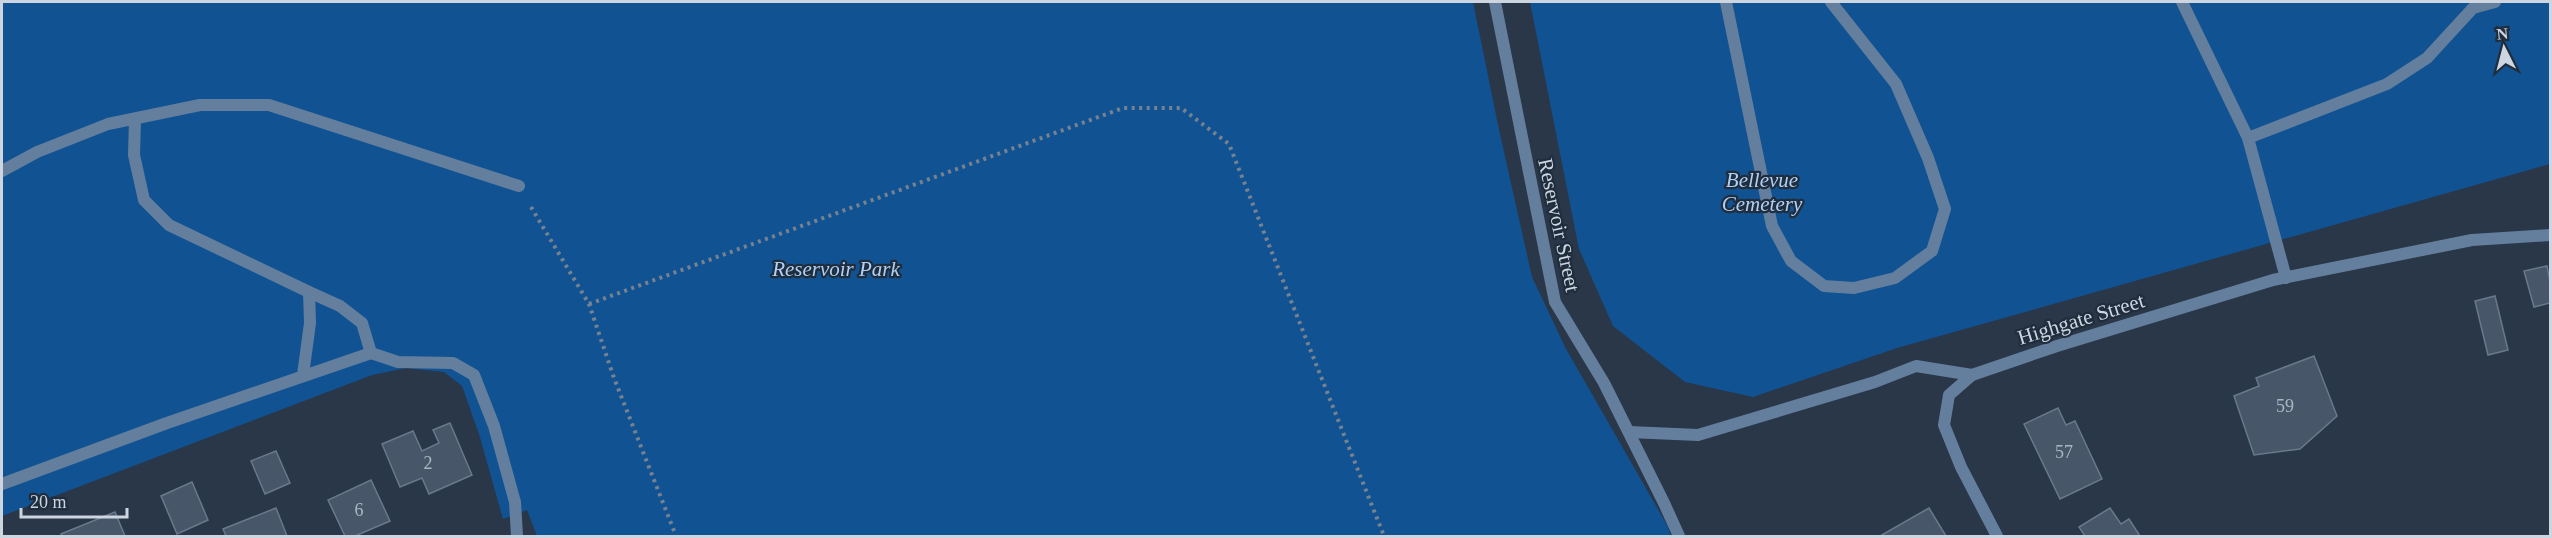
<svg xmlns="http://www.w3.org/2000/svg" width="2552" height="538" viewBox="0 0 2552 538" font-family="Georgia,serif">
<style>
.green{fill:#115392}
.building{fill:#475769;stroke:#69798c;stroke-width:1.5}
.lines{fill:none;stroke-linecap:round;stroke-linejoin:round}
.path{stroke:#778291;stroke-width:4;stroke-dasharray:3 4.5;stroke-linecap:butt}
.lane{stroke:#647f9d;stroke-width:12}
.street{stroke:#647f9d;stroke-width:12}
.labels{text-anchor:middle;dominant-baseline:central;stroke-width:4.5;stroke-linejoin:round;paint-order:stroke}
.number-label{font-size:18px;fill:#abb6c2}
.park-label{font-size:21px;font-style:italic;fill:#b0d0f5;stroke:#1f2d3d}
.street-label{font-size:21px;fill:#ccd5e0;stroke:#1f2d3d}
</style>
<rect width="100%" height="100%" fill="#293748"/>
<g class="green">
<polygon points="2,2 1473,2 1498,125 1532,277 1565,347 1667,525 1671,536 537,536 527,510 503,519 479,434 462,386 444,372 406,368 372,375 2,516"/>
<polygon points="1530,2 2550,2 2550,164 1897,348 1753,397 1685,382 1613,326 1579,249"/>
</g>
<g class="building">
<polygon points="2547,266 2550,281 2550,303 2534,307 2524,271"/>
<polygon points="2495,296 2508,350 2488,355 2475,301"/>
<polygon points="2314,356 2337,416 2300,449 2254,455 2234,396 2259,386 2256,378"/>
<polygon points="2058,408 2066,425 2075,421 2102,479 2060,499 2024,424"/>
<polygon points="450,423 472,475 429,494 422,478 400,487 382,444 413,431 422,451 439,443 433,430"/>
<polygon points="276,451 290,483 265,494 251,461"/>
<polygon points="371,480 390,521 355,536 345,536 328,500"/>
<polygon points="192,482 208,520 177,534 161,496"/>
<polygon points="276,508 287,536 226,536 223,529"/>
<polygon points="1929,508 1946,536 1880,536"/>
<polygon points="2110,508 2121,524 2129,519 2140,536 2085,536 2079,527"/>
<polygon points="115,512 125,536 62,536 61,534"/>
</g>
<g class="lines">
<g class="path">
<polyline points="531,207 589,304 614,378 676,536"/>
<polyline points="589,304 1123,108 1181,108 1229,144 1384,536"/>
</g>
<g class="lane">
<polyline points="1726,2 1772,226 1791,261 1824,286 1854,288 1895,278 1932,251 1945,209 1928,158 1896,84 1831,2"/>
<polyline points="2182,2 2248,138 2387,84 2427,58 2473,8 2495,2"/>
<polyline points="135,120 134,155 144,200 169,225 309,292"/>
<polyline points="2,171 37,152 108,124 200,105 269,105 519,186"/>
<polyline points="371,353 398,362 453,363 474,375 494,426 515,502 517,536"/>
<polyline points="2,484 167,423 371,353 362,323 340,306 309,292 310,323 303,375"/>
</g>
<g class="street">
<polyline points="1495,2 1555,302 1604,383 1664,503 1679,536"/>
<polyline points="2248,138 2286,278"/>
<polyline points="1972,375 1949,395 1944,425 1961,467 1997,536"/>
<polyline points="1629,432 1698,435 1875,382 1916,366 1972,375 2057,346 2273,280 2472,240 2550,235"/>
</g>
</g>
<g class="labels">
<g class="number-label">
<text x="2285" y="406">59</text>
<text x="2064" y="452">57</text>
<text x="428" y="463">2</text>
<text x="359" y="510">6</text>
</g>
<g class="park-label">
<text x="1762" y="180">Bellevue<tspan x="1762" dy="24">Cemetery</tspan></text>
<text x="836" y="269">Reservoir Park</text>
</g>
<g class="street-label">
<text transform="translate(1559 225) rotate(78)">Reservoir Street</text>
<text transform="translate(2081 319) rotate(-17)">Highgate Street</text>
</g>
</g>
<rect width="2552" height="538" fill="none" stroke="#ccd5e0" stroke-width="6"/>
<g transform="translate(2504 48) rotate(354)" stroke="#1f2d3d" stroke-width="4.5" paint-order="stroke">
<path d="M0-4.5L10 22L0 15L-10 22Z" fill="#ccd5e0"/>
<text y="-9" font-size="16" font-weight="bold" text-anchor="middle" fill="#ccd5e0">N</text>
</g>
<path d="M21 508v9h106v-9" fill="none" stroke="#ccd5e0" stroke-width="3"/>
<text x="30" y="508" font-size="18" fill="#ccd5e0" stroke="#1f2d3d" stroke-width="4.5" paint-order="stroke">20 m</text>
</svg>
